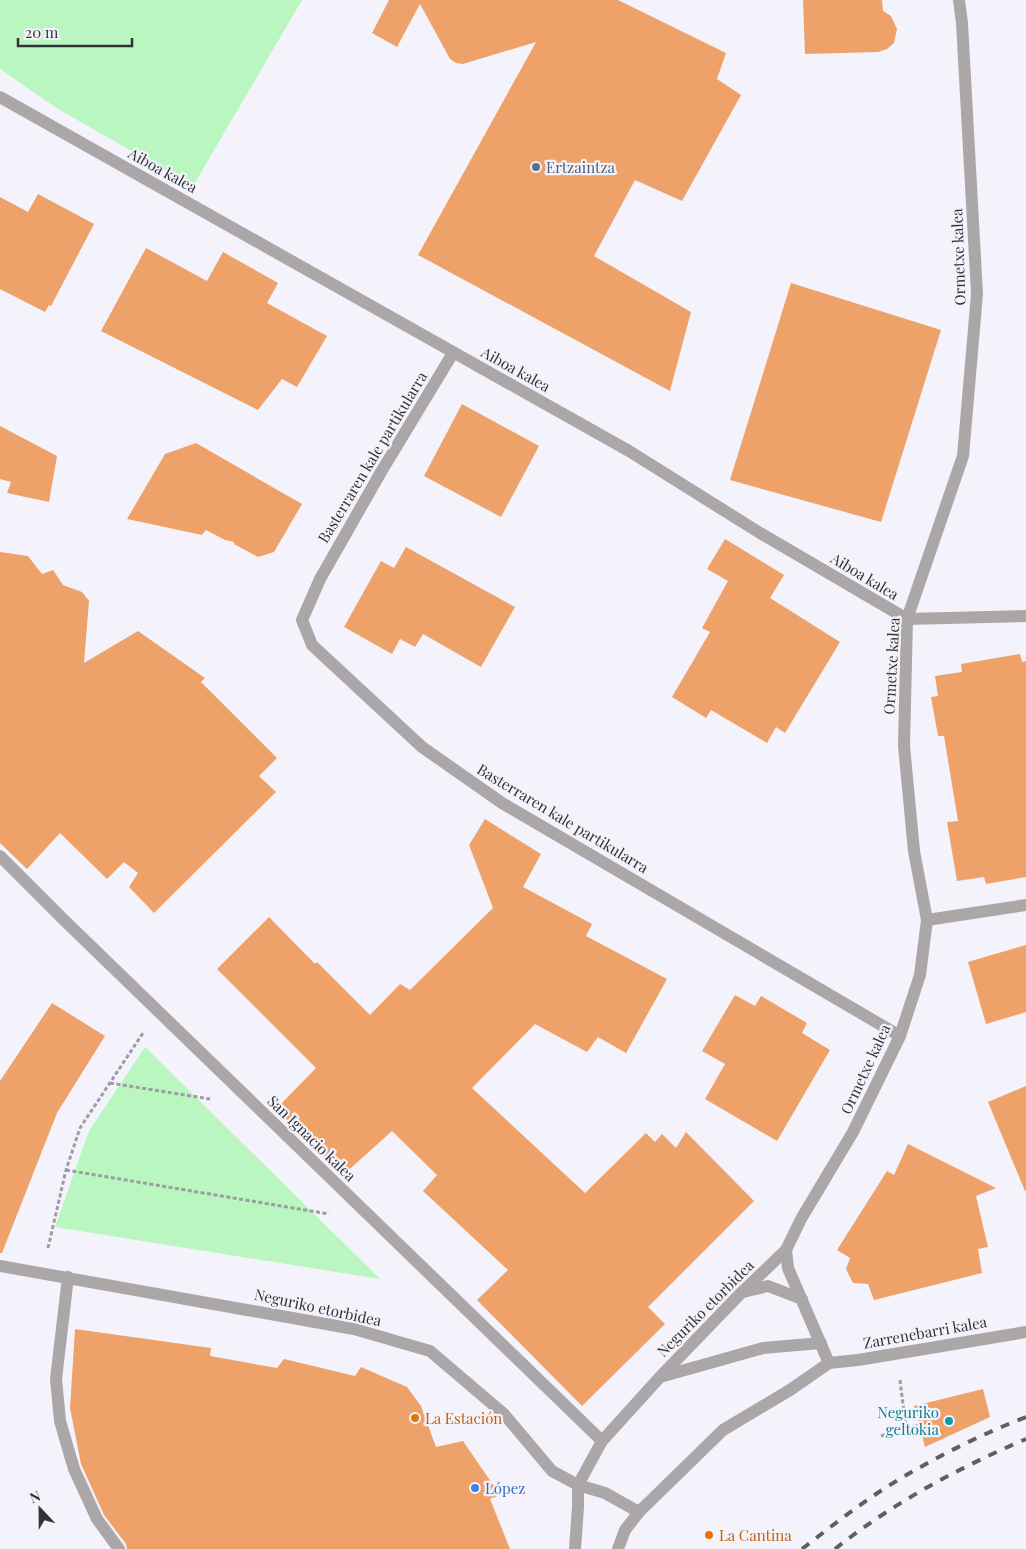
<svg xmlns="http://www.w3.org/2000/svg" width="1026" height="1549" viewBox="0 0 1026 1549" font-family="'Playfair Display',serif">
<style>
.green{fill:#baf6c0}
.building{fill:#efa16a}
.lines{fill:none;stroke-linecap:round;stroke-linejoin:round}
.path{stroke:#9d9ca2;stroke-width:3;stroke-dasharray:4 2.5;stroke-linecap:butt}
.lane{stroke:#aba7a8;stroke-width:12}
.street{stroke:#aba7a8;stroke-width:12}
.rail{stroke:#5f5f63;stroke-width:4;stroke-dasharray:9 9;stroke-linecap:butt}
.service-dot{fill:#5c6f8a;stroke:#f4f3fb;stroke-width:2}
.food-dot{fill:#e8710a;stroke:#f4f3fb;stroke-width:2}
.culture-dot{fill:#0f9aa8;stroke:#f4f3fb;stroke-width:2}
.shop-dot{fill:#3f7fe0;stroke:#f4f3fb;stroke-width:2}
.labels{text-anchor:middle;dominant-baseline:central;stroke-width:4.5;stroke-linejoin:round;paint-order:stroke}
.service-label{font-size:15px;fill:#4e5e75;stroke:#f4f3fb;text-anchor:start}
.street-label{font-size:15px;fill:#333336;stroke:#f4f3fb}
.culture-label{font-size:15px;fill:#0d838f;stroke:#f4f3fb;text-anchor:end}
.food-label{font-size:15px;fill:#c56008;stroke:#f4f3fb;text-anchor:start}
.shop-label{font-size:15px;fill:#366cbe;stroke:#f4f3fb;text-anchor:start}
</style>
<rect width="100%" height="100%" fill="#f4f3fb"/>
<g class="green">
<polygon points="0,0 302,0 193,186 58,109 0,69"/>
<polygon points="145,1047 380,1279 55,1227 89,1131"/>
</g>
<g class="building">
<polygon points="389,0 618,0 726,53 717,79 741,95 682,201 635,180 594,256 691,312 670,391 418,255 536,42 463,64 456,63 450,59 420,4 397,47 372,33"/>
<polygon points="803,0 882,0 883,11 891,16 897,29 894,43 887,49 878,52 805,54"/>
<polygon points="38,194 94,224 51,306 49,305 45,312 0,289 0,197 28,212"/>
<polygon points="146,248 207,281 223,252 278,283 267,303 327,336 297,387 282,379 258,410 101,331"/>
<polygon points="791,283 941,330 881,522 730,480"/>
<polygon points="462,404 539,446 501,517 424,476"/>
<polygon points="0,426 57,456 49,502 7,493 11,482 0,479"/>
<polygon points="196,443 302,504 274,552 258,557 234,544 234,542 225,540 206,530 202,535 127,519 165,454"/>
<polygon points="725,539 784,575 770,598 840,642 785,733 776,727 767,743 711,710 706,718 672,697 710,632 702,628 728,581 707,569"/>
<polygon points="406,547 515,607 481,667 423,634 415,647 400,639 392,654 344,627 381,561 394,568"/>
<polygon points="0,552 28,556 42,574 53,570 63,585 82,592 89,601 84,663 138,631 205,678 201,682 277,758 259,776 276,792 154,913 129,887 138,873 124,862 107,879 60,833 27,869 0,843"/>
<polygon points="1020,654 1022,662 1026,661 1026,877 986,884 984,877 957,881 947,822 958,821 944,736 938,736 931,697 938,696 935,676 962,672 961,664"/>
<polygon points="485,819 541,854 523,887 592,924 586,936 667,979 626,1053 598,1037 587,1052 535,1024 472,1088 585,1193 646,1133 655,1142 662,1134 676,1148 686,1132 754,1201 648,1307 665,1324 582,1406 477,1300 508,1270 423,1191 437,1175 392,1131 342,1176 276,1109 316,1068 217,969 269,917 315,964 317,962 370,1015 400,984 410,990 493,908 469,845"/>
<polygon points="1026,945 1026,1012 986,1024 968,962"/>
<polygon points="735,995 755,1006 761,996 807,1023 802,1033 830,1050 777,1141 705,1099 725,1064 702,1051"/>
<polygon points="52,1003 105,1036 57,1113 2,1253 0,1253 0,1081"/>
<polygon points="1026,1086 1026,1190 1025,1191 988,1102"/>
<polygon points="908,1144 996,1188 976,1196 988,1247 978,1249 982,1273 874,1300 868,1284 853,1283 846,1269 850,1258 837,1250 887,1171 894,1175"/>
<polygon points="75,1329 211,1348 210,1356 277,1368 284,1359 355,1376 361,1367 407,1387 421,1406 436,1447 463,1441 500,1495 490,1499 510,1549 127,1549 126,1544 104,1515 81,1464 70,1408"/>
<polygon points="983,1389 990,1417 925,1447 914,1406"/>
</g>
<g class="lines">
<g class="path">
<polyline points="110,1083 210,1099"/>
<polyline points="66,1170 329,1214"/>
<polyline points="48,1248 66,1170 80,1128 143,1033"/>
<polyline points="900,1380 906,1428 919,1425"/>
<polyline points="881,1436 906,1428"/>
</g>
<polyline class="lane" points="660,1377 763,1348 821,1343"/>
<g class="street">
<polyline points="0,97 629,451 760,533 907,619 1026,616"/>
<polyline points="453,353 381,472 320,579 302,620 312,645 422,747 502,803 900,1036"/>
<polyline points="0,856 65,921 602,1441"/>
<polyline points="927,920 1026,905"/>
<polyline points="786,1250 788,1268 829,1363"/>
<polyline points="0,1266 354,1329 430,1351 504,1414 552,1471 578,1485 605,1493 639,1512"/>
<polyline points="68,1277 56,1379 60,1421 74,1469 97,1519 119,1549"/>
<polyline points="743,1292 768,1286 802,1299"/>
<polyline points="575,1549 578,1507 578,1485 602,1441 660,1377 741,1293 786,1250 801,1219 853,1132 900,1036 920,975 927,920 914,851 904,746 907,619 963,456 977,294 962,23 959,0"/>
<polyline points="618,1549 625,1530 639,1512 723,1430 790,1390 829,1363 858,1360 1026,1332"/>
</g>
<g class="rail">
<path d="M802,1549C829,1528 856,1507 885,1488C930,1460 977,1436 1026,1417"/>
<path d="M835,1549C893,1503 958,1468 1026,1439"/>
</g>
</g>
<circle class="service-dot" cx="536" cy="167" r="5"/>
<g class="food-dot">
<circle cx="415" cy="1418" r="5"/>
<circle cx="709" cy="1535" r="5"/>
</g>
<circle class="culture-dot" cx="949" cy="1421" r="5"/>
<circle class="shop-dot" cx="475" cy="1488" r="5"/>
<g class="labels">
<g class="service-label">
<text x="546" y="167">Ertzaintza</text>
</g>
<g class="street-label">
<text transform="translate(163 170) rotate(29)">Aiboa kalea</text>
<text transform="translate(958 257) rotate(-92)">Ormetxe kalea</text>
<text transform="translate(516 369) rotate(29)">Aiboa kalea</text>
<text transform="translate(372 457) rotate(-59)">Basterraren kale partikularra</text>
<text transform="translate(865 576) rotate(31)">Aiboa kalea</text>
<text transform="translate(891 666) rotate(-87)">Ormetxe kalea</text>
<text transform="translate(563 818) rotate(31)">Basterraren kale partikularra</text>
<text transform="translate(865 1069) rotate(-65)">Ormetxe kalea</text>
<text transform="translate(312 1138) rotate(44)">San Ignacio kalea</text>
<text transform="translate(318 1307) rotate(12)">Neguriko etorbidea</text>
<text transform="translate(705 1308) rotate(-45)">Neguriko etorbidea</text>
<text transform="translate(925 1332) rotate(-10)">Zarrenebarri kalea</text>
</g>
<g class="culture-label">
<text x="939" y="1412">Neguriko<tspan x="939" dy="17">geltokia</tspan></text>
</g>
<g class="food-label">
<text x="425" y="1418">La Estación</text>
<text x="719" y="1535">La Cantina</text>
</g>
<g class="shop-label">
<text x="485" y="1488">López</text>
</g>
</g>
<g transform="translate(40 1509) rotate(338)" stroke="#f4f3fb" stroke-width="4" paint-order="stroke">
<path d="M0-4L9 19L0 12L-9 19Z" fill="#333336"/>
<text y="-8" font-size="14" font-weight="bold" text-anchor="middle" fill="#333336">N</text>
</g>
<path d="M18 38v8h114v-8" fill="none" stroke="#333336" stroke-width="2.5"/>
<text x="25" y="38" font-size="15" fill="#333336" stroke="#f4f3fb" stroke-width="4" paint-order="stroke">20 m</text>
</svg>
